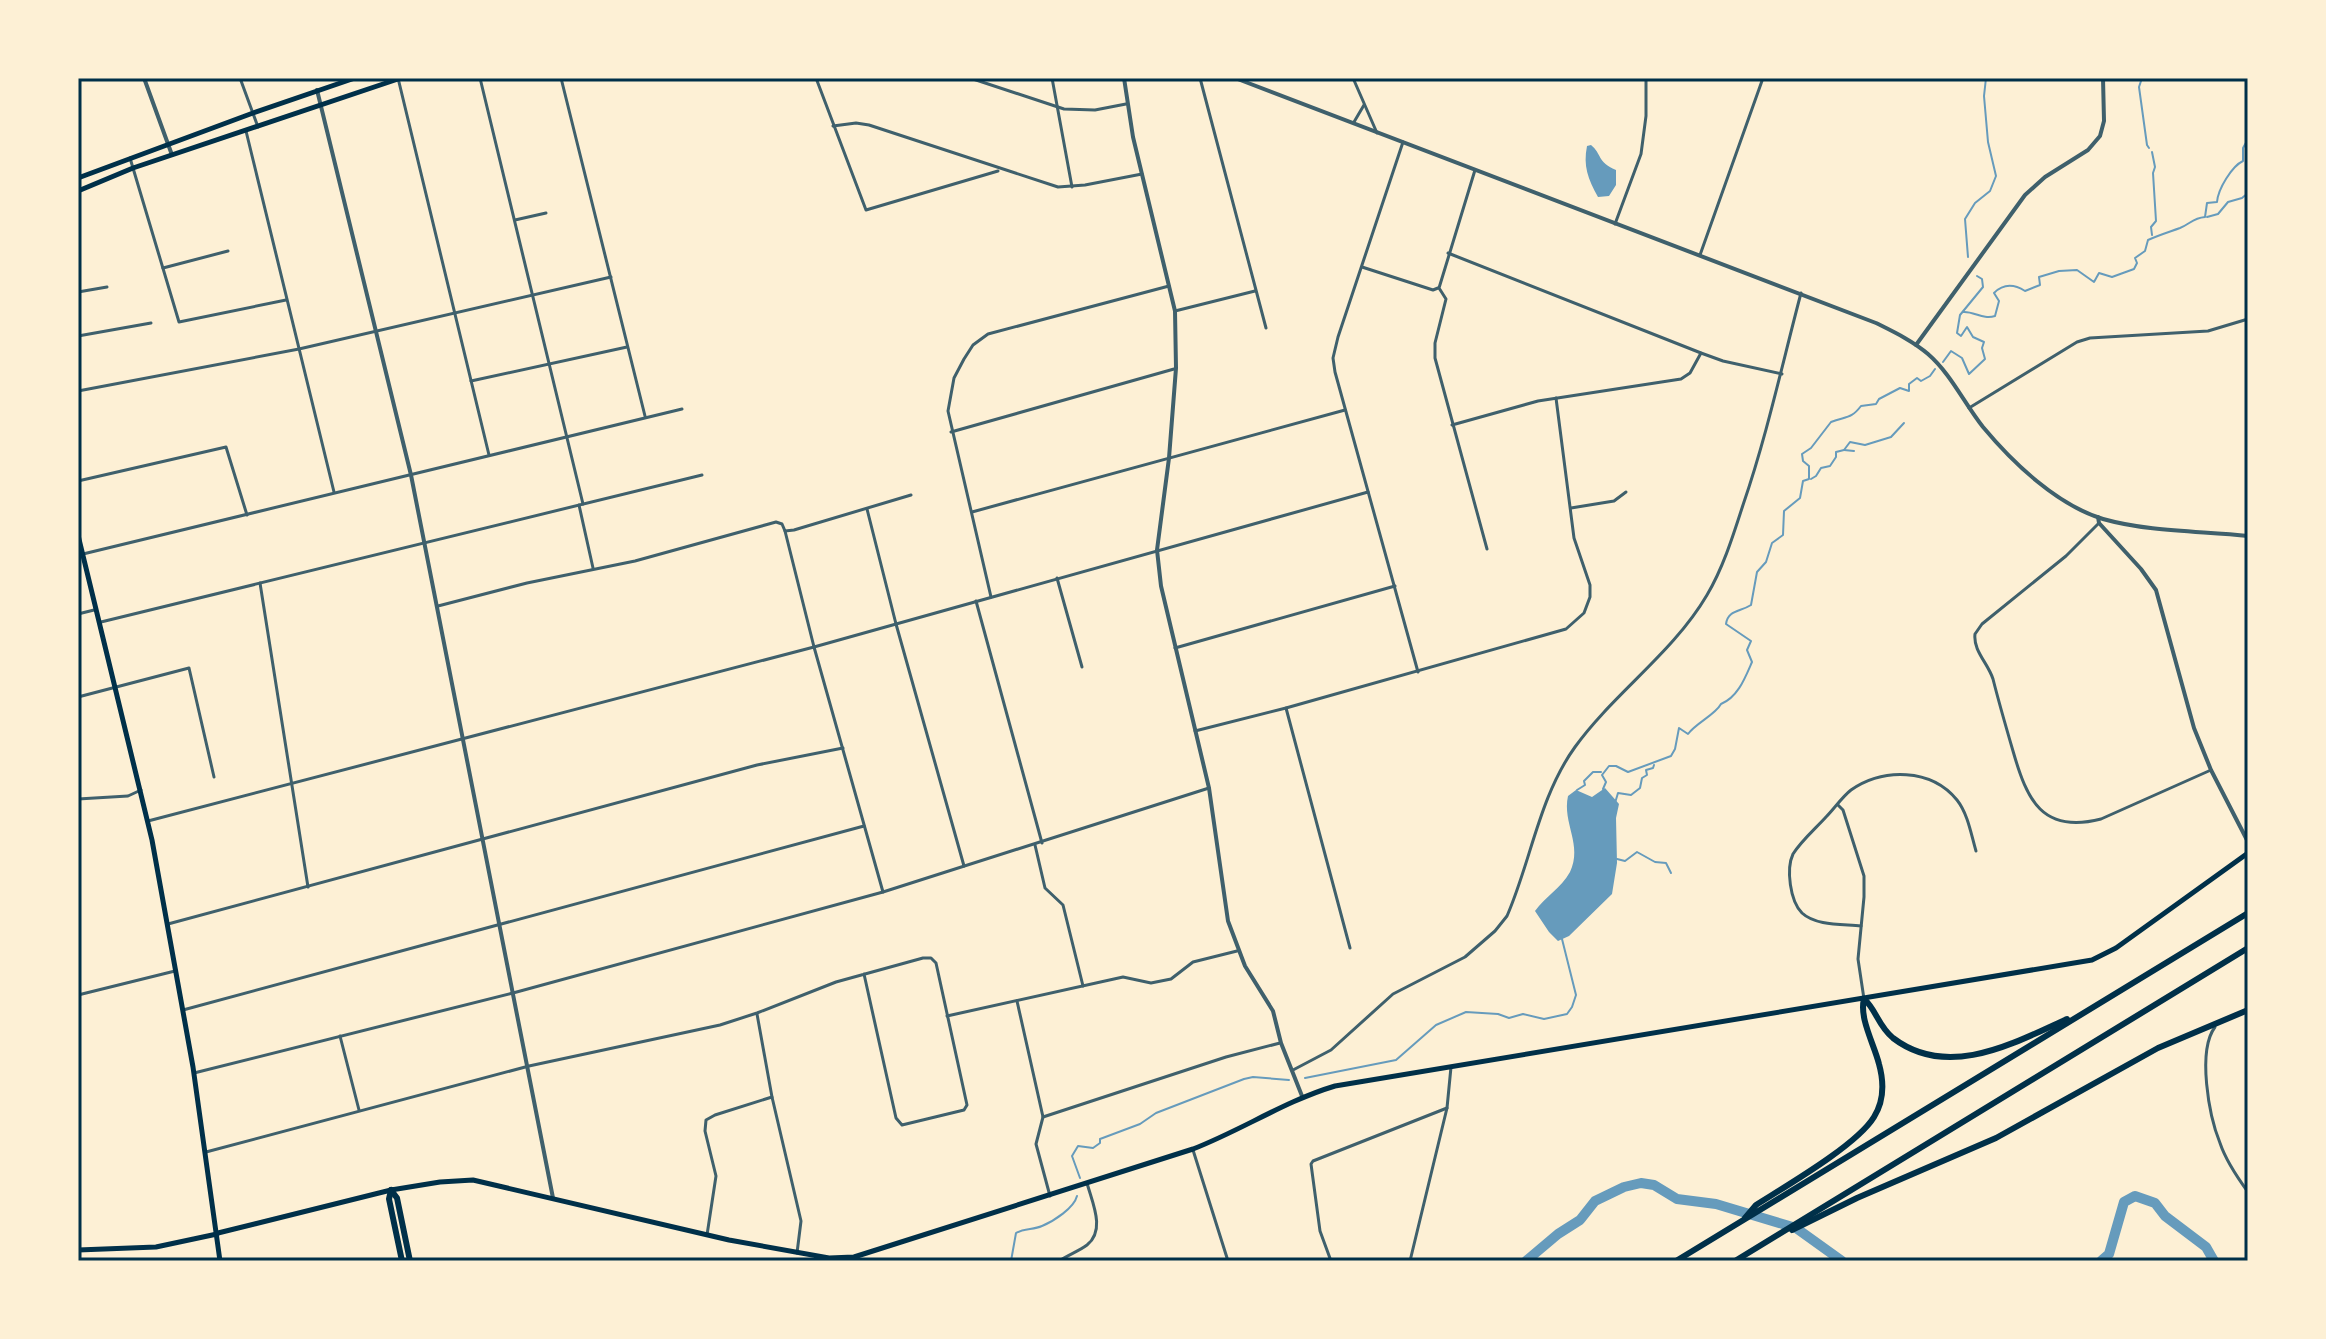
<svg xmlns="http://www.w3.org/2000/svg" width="2326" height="1339" viewBox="0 0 2326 1339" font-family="'Golos Text',sans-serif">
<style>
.water{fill:#669bbc}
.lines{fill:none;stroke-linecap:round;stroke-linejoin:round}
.stream{stroke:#669bbc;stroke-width:2}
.river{stroke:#669bbc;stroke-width:10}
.minor{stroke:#3f606c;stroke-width:3}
.tertiary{stroke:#3f606c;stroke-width:4}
.secondary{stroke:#003049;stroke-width:5}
.primary{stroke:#003049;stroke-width:5}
.motorway{stroke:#003049;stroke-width:6}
.neatline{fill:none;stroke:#003049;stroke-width:3}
</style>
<rect width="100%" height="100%" fill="#fdf0d5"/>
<g class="water">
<path d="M1591,145C1602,154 1597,162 1616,170V185L1609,196L1598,197C1588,179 1583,166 1587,146Z"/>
<path d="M1605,788L1619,804L1616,818L1617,863L1612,894L1569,936L1558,941L1549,932L1535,911C1545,897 1561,888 1570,872C1583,845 1562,823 1568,796L1576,790L1592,797Z"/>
</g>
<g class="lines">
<g class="stream">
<polyline points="2142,78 2139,87 2147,145 2149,148"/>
<polyline points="2152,152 2155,167 2153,173 2156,221 2151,227 2152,235"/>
<polyline points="2207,217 2218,214 2228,202 2242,198 2248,193"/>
<polyline points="1968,257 1965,219 1975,203 1990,191 1996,176 1988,142 1984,96 1986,78"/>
<path d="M1963,312C1974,311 1983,320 1995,316L1999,301L1994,293C2004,283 2014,284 2025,291L2040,285L2039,277L2059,271L2077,270L2094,282L2099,273L2112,277L2134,269L2137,263L2135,258L2145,251L2148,240C2159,235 2169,232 2180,228C2190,224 2193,218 2205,217L2207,203L2217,202C2218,189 2232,166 2243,161V148L2248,139"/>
<polyline points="1943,362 1951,351 1962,358 1969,374 1985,359 1982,348 1984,342 1973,337 1967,327 1961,336 1957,333 1960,315 1983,287 1982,279 1977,276"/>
<polyline points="1844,450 1854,451"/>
<polyline points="1811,479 1816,476 1821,468 1830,466 1836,457 1836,452 1844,450 1850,442 1865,445 1891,437 1904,423"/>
<path d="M1603,789L1606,782L1602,775L1609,766H1616L1628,772L1671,756L1675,749L1679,728L1688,734C1696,723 1715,715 1721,704C1738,697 1745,678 1752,662L1747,650L1751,641L1726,624C1728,610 1740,612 1751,605L1757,572L1766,562L1772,543L1783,535L1784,511L1800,498L1803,481L1809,479V466L1803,461L1802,454L1811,448L1831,422C1847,416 1851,419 1861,406L1876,404L1879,399L1900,388L1909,391V384L1917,378L1921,381L1930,376L1935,369"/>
<polyline points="1577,790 1585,785 1584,781 1593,772 1601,772"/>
<polyline points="1615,803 1618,793 1631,795 1640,788 1642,778 1647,775 1646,770 1653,768 1654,765"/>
<polyline points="1617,859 1625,861 1637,852 1655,862 1666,863 1671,873"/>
<polyline points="1305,1078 1396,1060 1436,1025 1466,1012 1498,1014 1509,1018 1523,1014 1544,1019 1567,1014 1572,1007 1576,995 1562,939"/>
<polyline points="1080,1178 1072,1156 1078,1146 1093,1148 1100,1143 1100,1139 1140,1124 1156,1113 1244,1079 1253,1077 1289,1080"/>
<path d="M1011,1261L1016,1233C1025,1228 1033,1230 1042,1226C1054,1221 1074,1208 1077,1196"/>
</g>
<g class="river">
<polyline points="1526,1261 1558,1234 1580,1220 1595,1201 1624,1187 1641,1183 1654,1185 1677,1199 1716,1204 1796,1228 1842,1261"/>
<polyline points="2101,1261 2109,1254 2124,1202 2135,1196 2155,1203 2165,1216 2206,1247 2214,1261"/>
</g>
<g class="minor">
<polyline points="240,78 258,127"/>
<polyline points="398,78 489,455"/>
<polyline points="480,78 583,504"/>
<polyline points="561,78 645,416"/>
<polyline points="816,78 866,210 998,171"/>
<polyline points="970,78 1064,109 1095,110 1126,104"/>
<polyline points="1052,78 1072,187"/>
<polyline points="1200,78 1266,328"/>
<polyline points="1353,78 1377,133"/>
<polyline points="1354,122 1364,105"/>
<polyline points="833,126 856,123 869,125 1058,187 1085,185 1142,174"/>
<polyline points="246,131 334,492"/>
<polyline points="1403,142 1338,337 1333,358 1335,372 1418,672"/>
<polyline points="130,158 179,322 286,300"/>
<polyline points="1475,170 1439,288 1446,299 1435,343 1435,358 1487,549"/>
<polyline points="515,220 546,213"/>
<polyline points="1615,224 1641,154 1646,116 1646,78"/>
<polyline points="1448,253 1701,353 1723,361 1782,374"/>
<polyline points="1700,255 1763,78"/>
<polyline points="1362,267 1433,290 1438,288"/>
<polyline points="163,268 228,251"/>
<polyline points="78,292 107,287"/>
<polyline points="1175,311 1255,291"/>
<polyline points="78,336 151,323"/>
<polyline points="471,381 627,347"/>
<polyline points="78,391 299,349 611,277"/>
<polyline points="1969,408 2077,342 2090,338 2208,331 2248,319"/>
<polyline points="1452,425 1538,401 1681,379 1690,373 1701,353"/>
<polyline points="951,432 1174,369"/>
<polyline points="78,481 226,447 247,515"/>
<polyline points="579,505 593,568"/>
<polyline points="1571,508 1614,501 1626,492"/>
<polyline points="867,509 896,624 964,866"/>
<polyline points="972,512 1345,410"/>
<path d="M2099,523L2066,556L1982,624L1975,634C1973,651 1988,663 1993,679C1999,703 2006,727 2013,751C2027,800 2042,834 2101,819L2211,770"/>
<polyline points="785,531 814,647 883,892"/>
<polyline points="83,554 682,409"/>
<polyline points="1057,578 1082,667"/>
<polyline points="260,583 308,887"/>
<polyline points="991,597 948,411 954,378 964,359 973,345 988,334 1169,286"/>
<polyline points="976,601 1042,843"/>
<polyline points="438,606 527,583 635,561 776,522 782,524 785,531 794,530 911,495"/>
<polyline points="78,614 94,610"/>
<polyline points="101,622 702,475"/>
<polyline points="1175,648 1395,586"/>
<polyline points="78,697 189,668 214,777"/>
<polyline points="1286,708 1350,948"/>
<polyline points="1195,731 1286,708 1566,629 1584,613 1590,597 1590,585 1574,538 1556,398"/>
<polyline points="78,799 128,796 141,790"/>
<polyline points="1838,805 1843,810 1864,876 1864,897 1858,959 1864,999"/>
<polyline points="148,821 814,647 1368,492"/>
<polyline points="1035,845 1045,888 1063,905 1083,986"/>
<polyline points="168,924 757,765 843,748"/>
<path d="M1861,926C1843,924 1816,926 1802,913C1790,901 1786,869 1793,854C1801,841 1815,829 1826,817C1834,809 1842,797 1851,790C1883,768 1931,768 1957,800C1968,814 1971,834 1976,851"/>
<polyline points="78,995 175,971"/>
<polyline points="1017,1001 1043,1117 1036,1144 1050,1196"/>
<polyline points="183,1010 864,826"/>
<polyline points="757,1014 772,1097 801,1221 797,1253"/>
<polyline points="947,1016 1123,977 1151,983 1171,979 1193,962 1237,951"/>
<path d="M2215,1027C2197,1051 2209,1116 2220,1143C2226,1161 2237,1177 2248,1192"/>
<polyline points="340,1036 359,1110"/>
<path d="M1293,1070L1331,1050L1393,994L1465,957L1495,931L1507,916C1531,861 1539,797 1575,747C1614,693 1673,653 1707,595C1723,568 1733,536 1743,505C1767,435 1782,365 1801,293"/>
<polyline points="194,1073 513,993 883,892 1209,788"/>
<polyline points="1043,1117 1226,1057 1280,1043"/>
<polyline points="1193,1150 1228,1261"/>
<polyline points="206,1152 529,1066 720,1025 757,1013 836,982 923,958 931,958 936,963 967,1105 964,1110 902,1125 896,1118 864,974"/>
<polyline points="707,1235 716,1176 705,1131 706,1120 715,1115 772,1097"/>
<path d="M1059,1261C1068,1255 1079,1251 1087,1245C1106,1230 1092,1202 1087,1183"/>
<polyline points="1331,1261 1320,1231 1311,1164 1313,1161 1447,1108"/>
<polyline points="1410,1261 1447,1108 1451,1067"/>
</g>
<g class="tertiary">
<polyline points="144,78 172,155"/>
<polyline points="1124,78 1133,137 1175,311 1176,368 1169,458 1157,550 1161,586 1209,788 1228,921 1245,966 1273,1011 1281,1043 1302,1096"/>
<path d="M1235,78L1876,323C1894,332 1913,341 1928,354C1951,374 1964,403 1983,427C2013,463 2057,505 2103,519C2149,532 2201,531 2248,536"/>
<polyline points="317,90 411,475 553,1198"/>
<polyline points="1916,345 2025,195 2045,177 2088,150 2100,136 2104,121 2103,78"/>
<polyline points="2098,517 2099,523 2141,569 2156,590 2194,728 2211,770 2248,842"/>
</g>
<g class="secondary">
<path d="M391,1190L440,1182L473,1180L729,1240L829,1258L854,1257L1193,1149C1242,1130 1285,1101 1335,1086L2092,960L2116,948L2248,853"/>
<polyline points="78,1250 156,1247 217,1234"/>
</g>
<g class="primary">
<polyline points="78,178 253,113 355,78"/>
<polyline points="78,191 133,168 401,78"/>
<polyline points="78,535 152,840 193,1067 220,1261"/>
<polyline points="218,1233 391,1190"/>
</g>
<g class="motorway">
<path d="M1864,999C1876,1009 1878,1026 1893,1038C1948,1080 2014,1043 2067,1019"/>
<polyline points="391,1190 397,1198 410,1261"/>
<polyline points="391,1190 389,1199 402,1261"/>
<path d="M1745,1218L1756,1205C1786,1186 1857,1145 1874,1117C1884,1101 1884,1082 1879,1064C1874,1044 1859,1018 1864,999"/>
<polyline points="1792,1230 1857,1198 1996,1138 2158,1048 2248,1010"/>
<polyline points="1676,1261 2248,913"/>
<polyline points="1735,1261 2248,948"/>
</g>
</g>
<rect width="2326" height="1339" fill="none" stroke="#fdf0d5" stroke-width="160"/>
<rect x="80" y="80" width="2166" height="1179" class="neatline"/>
</svg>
